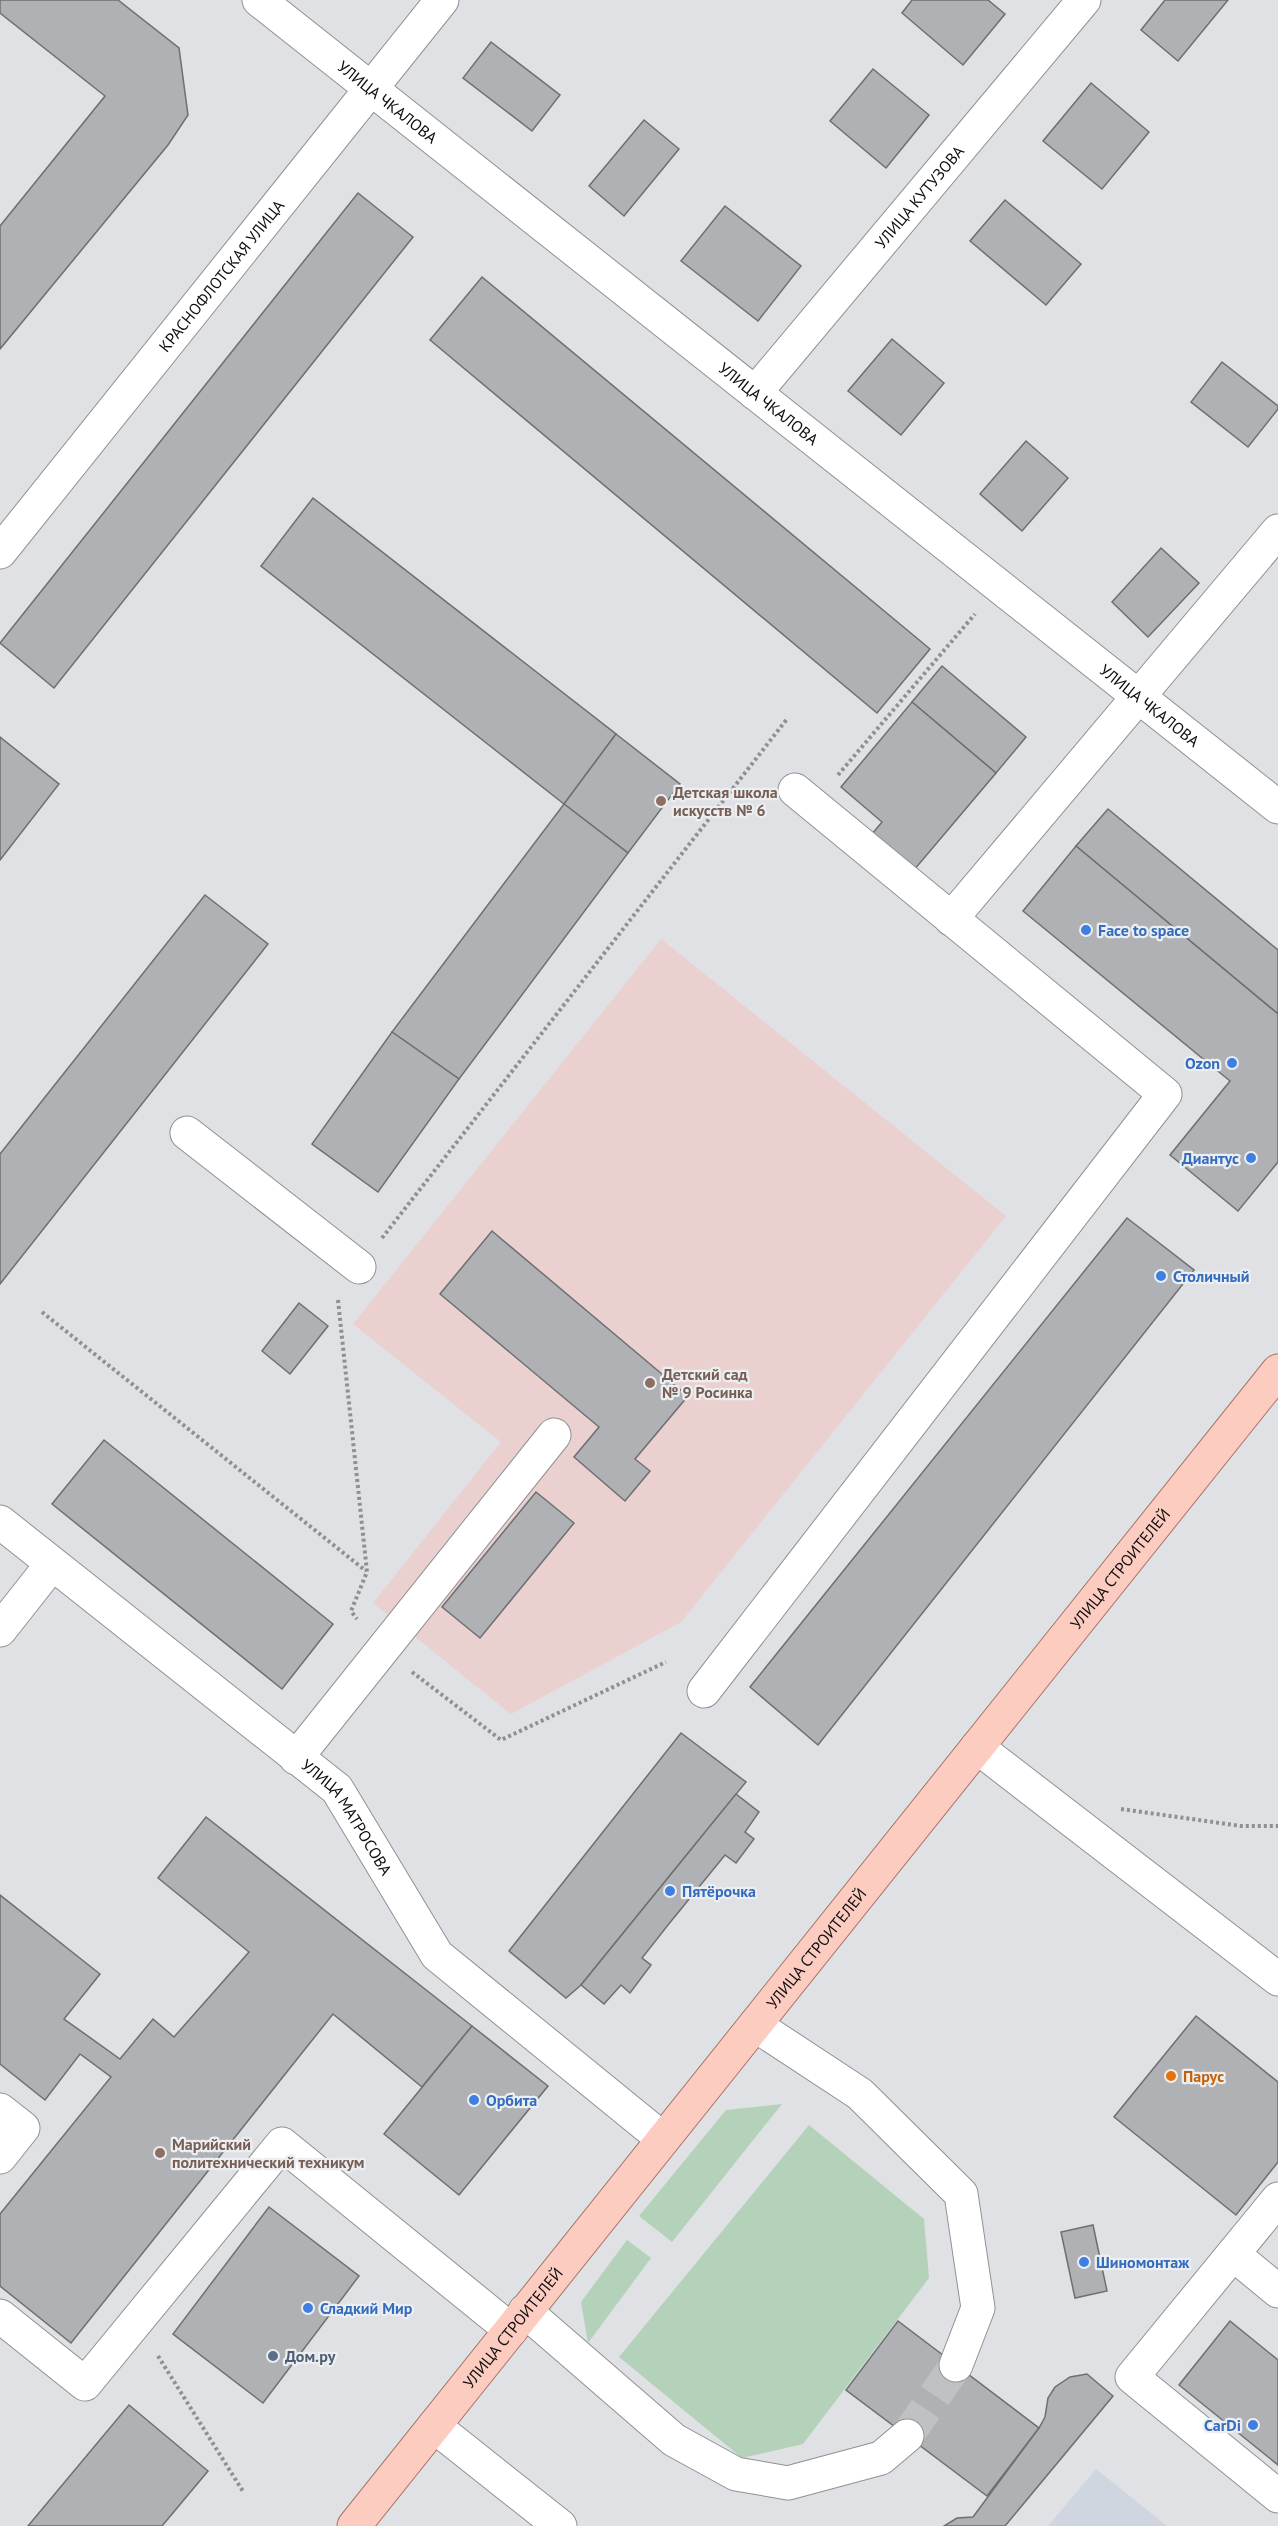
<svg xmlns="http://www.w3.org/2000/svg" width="1278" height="2526" viewBox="0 0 1278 2526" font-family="'PT Sans',sans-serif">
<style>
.built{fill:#cfd6df}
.education{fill:#ebd0d0}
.green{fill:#b4d2b9}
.building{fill:#afb1b4;stroke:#6d6f71;stroke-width:1.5}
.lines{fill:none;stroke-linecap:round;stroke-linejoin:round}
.minor-tunnel{stroke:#c0c1c4;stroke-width:33;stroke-dasharray:33 16;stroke-linecap:butt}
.minor-casing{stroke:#8f9194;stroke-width:35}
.major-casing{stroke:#a97367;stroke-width:35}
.path{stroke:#8f9093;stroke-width:4;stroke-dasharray:3 3;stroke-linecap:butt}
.minor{stroke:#fff;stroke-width:33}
.major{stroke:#fdccc1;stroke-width:33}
.education-dot{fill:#8d6e63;stroke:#eceff1;stroke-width:2}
.shop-dot{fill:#3f7fe0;stroke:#eceff1;stroke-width:2}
.food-dot{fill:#e8710a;stroke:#eceff1;stroke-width:2}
.service-dot{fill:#5c6f8a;stroke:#eceff1;stroke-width:2}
.labels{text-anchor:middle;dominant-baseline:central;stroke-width:4.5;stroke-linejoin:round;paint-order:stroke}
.street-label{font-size:16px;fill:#0e0e0f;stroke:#eceff1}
.education-label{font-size:16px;font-weight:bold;fill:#785e54;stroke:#eceff1;text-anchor:start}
.shop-label{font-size:16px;font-weight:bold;fill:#366cbe;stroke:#eceff1;text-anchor:start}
.food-label{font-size:16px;font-weight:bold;fill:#c56008;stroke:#eceff1;text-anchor:start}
.service-label{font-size:16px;font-weight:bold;fill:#4e5e75;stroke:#eceff1;text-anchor:start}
</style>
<rect width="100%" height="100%" fill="#dfe1e4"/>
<polygon class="built" points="1096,2469 1167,2526 1048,2526"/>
<polygon class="education" points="661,939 1006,1216 681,1622 511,1714 373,1603 501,1442 353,1324"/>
<g class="green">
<polygon points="782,2104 672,2242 639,2216 726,2110"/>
<polygon points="809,2125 924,2219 929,2278 803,2444 742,2458 619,2357"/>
<polygon points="627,2240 651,2258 588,2343 581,2302"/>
</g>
<g class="building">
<polygon points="0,0 118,0 179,48 188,115 168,145 0,349 0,226 105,96 0,13"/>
<polygon points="912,0 988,0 1005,14 963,65 902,13"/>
<polygon points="1165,0 1228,0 1178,61 1141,30"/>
<polygon points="491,42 560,95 532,131 463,78"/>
<polygon points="873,69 929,115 886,168 830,121"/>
<polygon points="1091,83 1149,132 1102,189 1043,141"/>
<polygon points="644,120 679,149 624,216 589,186"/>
<polygon points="358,193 413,237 54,688 0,643"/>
<polygon points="1005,200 1081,264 1046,305 970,241"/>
<polygon points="725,206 801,266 758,321 681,261"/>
<polygon points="482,277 930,649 877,713 430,340"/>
<polygon points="892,339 944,383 901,435 848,391"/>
<polygon points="1222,362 1278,406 1278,409 1248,447 1191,402"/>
<polygon points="1026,441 1068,478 1022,531 980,494"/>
<polygon points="313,498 616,734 564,804 261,566"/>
<polygon points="1161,548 1199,583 1148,637 1112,602"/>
<polygon points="942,666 1026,737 996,773 912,702"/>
<polygon points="912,702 996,773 914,870 872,834 882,822 841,787"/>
<polygon points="616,734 680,784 628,853 564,804"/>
<polygon points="0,737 59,784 0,860"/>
<polygon points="564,804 628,853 459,1079 392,1032"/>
<polygon points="1108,809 1278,950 1278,1014 1076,846"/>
<polygon points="1076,846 1278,1014 1278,1162 1238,1211 1170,1155 1230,1081 1023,911"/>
<polygon points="205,895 268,944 0,1284 0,1154"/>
<polygon points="392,1032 459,1079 378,1192 312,1144"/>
<polygon points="1127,1218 1194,1270 818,1745 750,1687"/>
<polygon points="492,1231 688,1396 635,1459 650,1471 625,1501 574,1457 599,1427 440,1294"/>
<polygon points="299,1303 328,1326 290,1374 262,1351"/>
<polygon points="104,1440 333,1624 282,1689 52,1504"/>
<polygon points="536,1492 574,1523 480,1638 442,1607"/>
<polygon points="681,1733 746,1782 581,1985 566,1998 509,1951"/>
<polygon points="736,1794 759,1812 745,1832 754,1839 736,1863 725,1855 668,1925 642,1958 651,1965 630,1993 621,1985 604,2004 581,1985"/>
<polygon points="206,1817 472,2026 422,2087 333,2014 71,2343 0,2286 0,2214 111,2077 80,2054 45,2100 0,2064 0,1895 100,1974 64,2019 120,2059 153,2019 174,2037 249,1952 158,1878"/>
<polygon points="1196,2016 1278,2082 1278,2162 1236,2215 1114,2117"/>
<polygon points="472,2026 548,2086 459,2195 384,2134"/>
<polygon points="269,2207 359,2276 263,2403 173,2334"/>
<polygon points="1093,2225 1107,2291 1075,2298 1061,2232"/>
<polygon points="898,2321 1039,2428 987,2496 846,2390"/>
<polygon points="1230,2321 1278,2360 1278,2465 1179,2385"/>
<polygon points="1087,2374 1113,2396 1005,2526 944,2526 957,2518 973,2517 1039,2428 1045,2417 1048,2398 1055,2387 1070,2377"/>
<polygon points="129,2405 208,2471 162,2526 28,2526"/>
</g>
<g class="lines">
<polyline class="minor-tunnel" points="907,2436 956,2365"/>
<g class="minor-casing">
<g id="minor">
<path id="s1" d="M259,0L1278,807"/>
<path id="s2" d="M755,393L1084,0"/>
<path id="s3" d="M0,552L442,0"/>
<polyline points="951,919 1278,531"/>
<polyline points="187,1133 359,1267"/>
<path id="s4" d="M0,1522L337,1789L437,1955L663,2139"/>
<polyline points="0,1630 52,1564"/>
<polyline points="704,1691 1165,1094 795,790"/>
<polyline points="977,1747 1278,1979"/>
<polyline points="296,1758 554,1435"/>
<polyline points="755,2025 860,2094 961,2194 978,2308 956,2365"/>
<polyline points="0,2110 23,2128 0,2157"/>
<polyline points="1278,2199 1132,2377 1278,2496"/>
<polyline points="1233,2254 1278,2291"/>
<polyline points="525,2311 674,2440 736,2474 788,2483 881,2458 907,2436"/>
<polyline points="0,2316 85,2384 282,2144 511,2330"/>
<polyline points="434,2426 560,2526"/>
</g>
</g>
<g class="major-casing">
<g id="major">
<path id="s5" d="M354,2526L1278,1371"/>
</g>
</g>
<g class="path">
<polyline points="838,775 975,614"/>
<polyline points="382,1238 787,719"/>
<polyline points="338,1300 367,1572 351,1611 357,1619"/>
<polyline points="42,1312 366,1571"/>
<polyline points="412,1672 501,1740 666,1662"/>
<polyline points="1121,1809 1241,1826 1278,1826"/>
<polyline points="158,2356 244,2493"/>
</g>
<use href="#minor" class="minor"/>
<use href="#major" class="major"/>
</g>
<g class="education-dot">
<circle cx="661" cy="801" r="6"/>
<circle cx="650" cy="1383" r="6"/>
<circle cx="160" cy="2153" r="6"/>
</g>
<g class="shop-dot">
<circle cx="1086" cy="930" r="6"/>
<circle cx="1232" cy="1063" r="6"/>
<circle cx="1251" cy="1158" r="6"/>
<circle cx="1161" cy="1276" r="6"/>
<circle cx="670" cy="1891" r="6"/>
<circle cx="474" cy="2100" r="6"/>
<circle cx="1084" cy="2262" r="6"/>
<circle cx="308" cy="2308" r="6"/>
<circle cx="1253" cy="2425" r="6"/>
</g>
<circle class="food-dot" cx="1171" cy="2076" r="6"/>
<circle class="service-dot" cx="273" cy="2356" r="6"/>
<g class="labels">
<g class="street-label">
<text stroke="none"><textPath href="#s1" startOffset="164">УЛИЦА ЧКАЛОВА</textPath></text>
<text stroke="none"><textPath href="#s2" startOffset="256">УЛИЦА КУТУЗОВА</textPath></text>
<text stroke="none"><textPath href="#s3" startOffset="354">КРАСНОФЛОТСКАЯ УЛИЦА</textPath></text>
<text stroke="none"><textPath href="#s1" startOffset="650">УЛИЦА ЧКАЛОВА</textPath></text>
<text stroke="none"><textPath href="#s1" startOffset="1136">УЛИЦА ЧКАЛОВА</textPath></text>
<text stroke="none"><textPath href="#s5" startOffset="1226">УЛИЦА СТРОИТЕЛЕЙ</textPath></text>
<text stroke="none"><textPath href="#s4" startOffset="458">УЛИЦА МАТРОСОВА</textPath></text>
<text stroke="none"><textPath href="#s5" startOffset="740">УЛИЦА СТРОИТЕЛЕЙ</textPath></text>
<text stroke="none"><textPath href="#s5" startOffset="254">УЛИЦА СТРОИТЕЛЕЙ</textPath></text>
</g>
<g class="education-label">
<text x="673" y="792">Детская школа<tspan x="673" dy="18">искусств № 6</tspan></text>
<text x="662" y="1374">Детский сад<tspan x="662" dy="18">№ 9 Росинка</tspan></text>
<text x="172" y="2144">Марийский<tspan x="172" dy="18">политехнический техникум</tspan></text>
</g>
<g class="shop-label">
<text x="1098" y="930">Face to space</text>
<text x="1220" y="1063" text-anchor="end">Ozon</text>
<text x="1239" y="1158" text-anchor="end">Диантус</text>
<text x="1173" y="1276">Столичный</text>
<text x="682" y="1891">Пятёрочка</text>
<text x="486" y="2100">Орбита</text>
<text x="1096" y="2262">Шиномонтаж</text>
<text x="320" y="2308">Сладкий Мир</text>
<text x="1241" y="2425" text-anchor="end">CarDi</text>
</g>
<g class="food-label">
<text x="1183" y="2076">Парус</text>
</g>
<g class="service-label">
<text x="285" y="2356">Дом.ру</text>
</g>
</g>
</svg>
